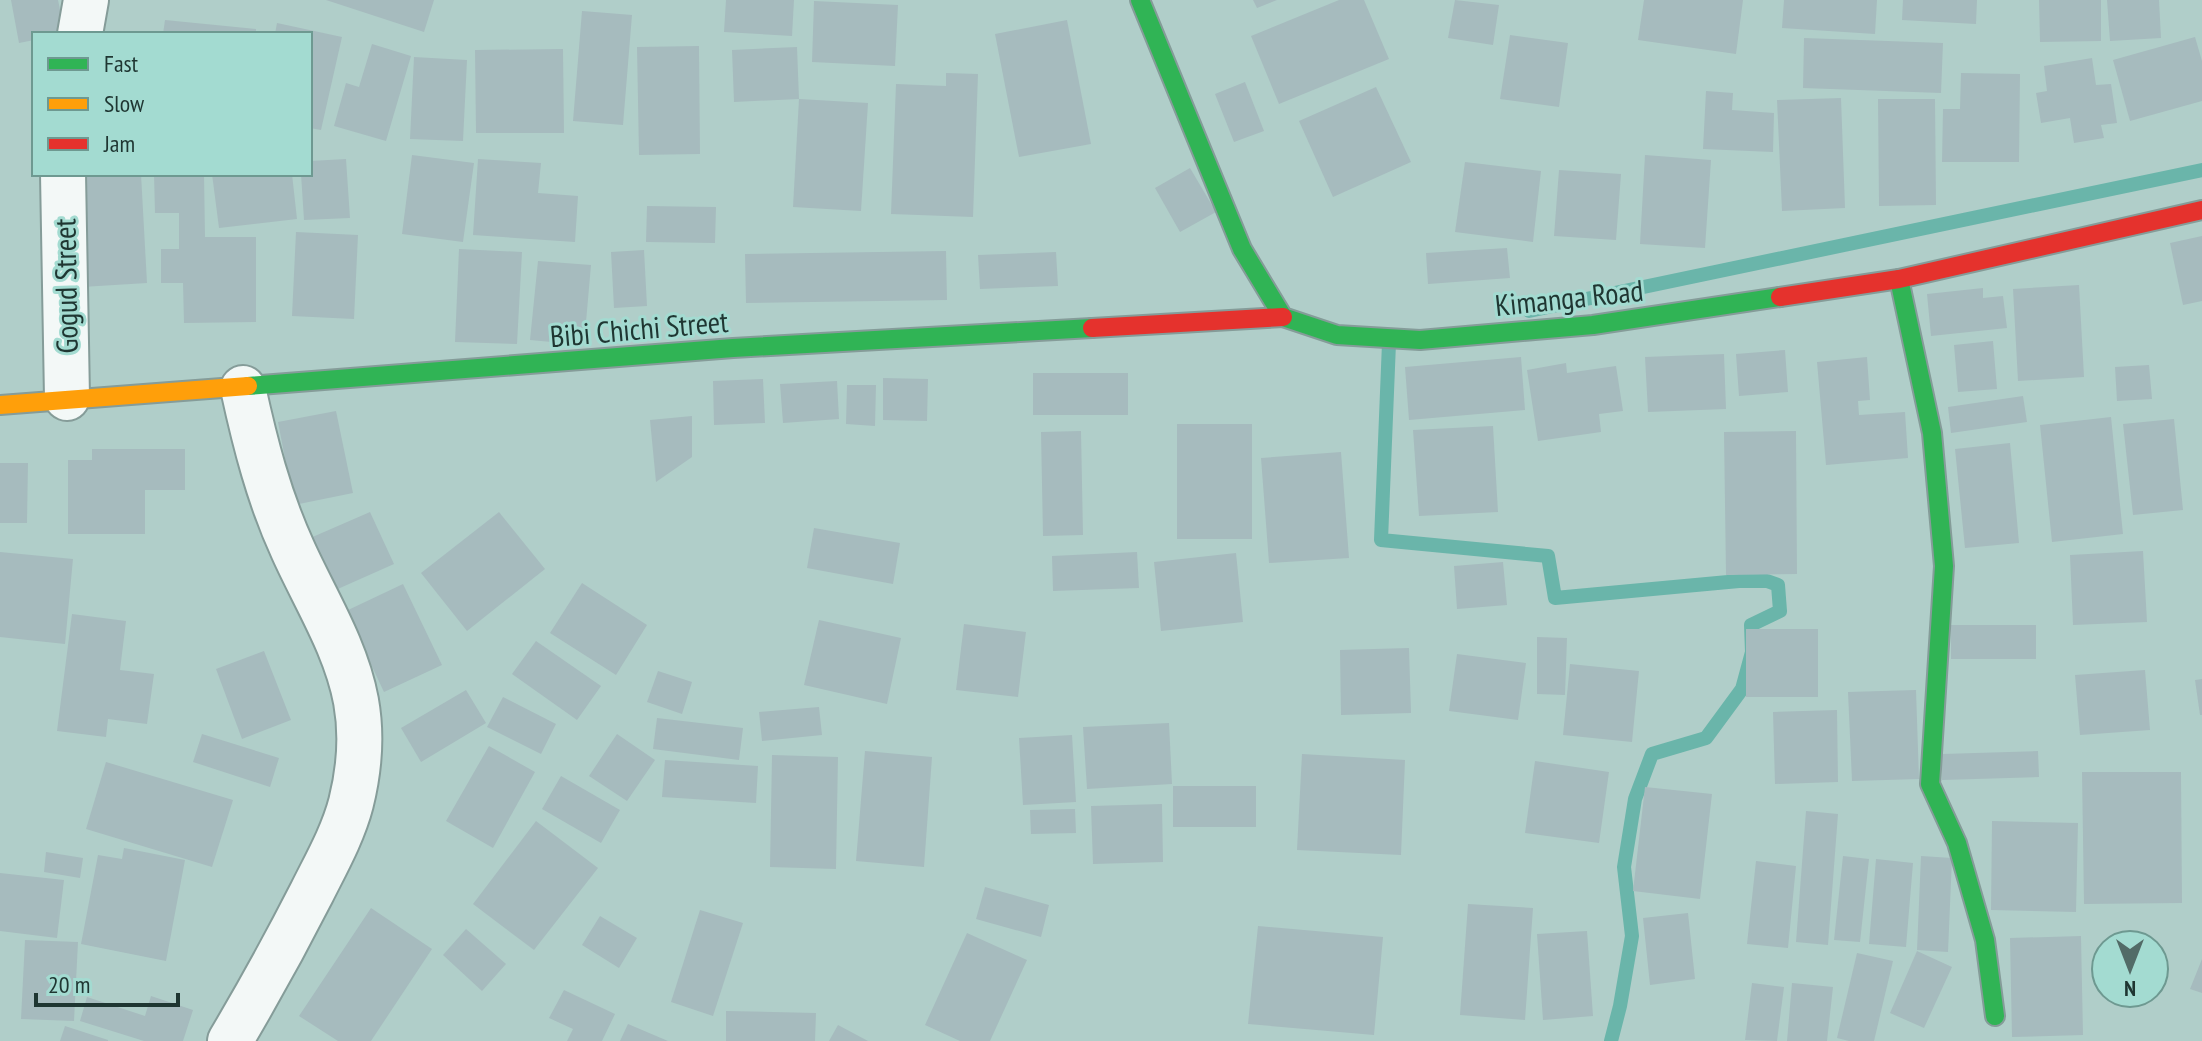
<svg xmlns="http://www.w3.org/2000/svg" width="2202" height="1041" viewBox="0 0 2202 1041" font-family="'PT Sans Narrow',sans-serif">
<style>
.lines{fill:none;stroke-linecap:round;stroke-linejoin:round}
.stream{stroke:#6ab5aa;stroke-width:14}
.building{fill:#a6bbbe}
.street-casing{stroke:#859c99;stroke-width:48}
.fast-casing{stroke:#859c99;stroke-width:22}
.slow-casing{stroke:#859c99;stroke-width:22}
.jam-casing{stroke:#859c99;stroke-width:22}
.street{stroke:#f3f8f7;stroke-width:44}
.fast{stroke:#30b455;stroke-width:18}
.slow{stroke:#ff9f0a;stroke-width:18}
.jam{stroke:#e5322d;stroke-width:18}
.labels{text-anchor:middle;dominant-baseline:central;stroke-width:6;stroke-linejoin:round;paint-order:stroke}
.street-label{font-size:30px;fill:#1f3632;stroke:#a3dbd1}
</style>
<rect width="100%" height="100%" fill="#b0cec9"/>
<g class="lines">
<g class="stream">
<polyline points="1529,311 2202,170"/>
<polyline points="1389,343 1381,540 1548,556 1555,598 1739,581 1767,581 1778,585 1780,611 1751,625 1752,652 1742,689 1706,738 1652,754 1635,799 1624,867 1632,936 1620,1006 1611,1041"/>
</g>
</g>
<g class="building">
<polygon points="11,0 58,0 65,34 34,34 34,40 19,43"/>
<polygon points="326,0 434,0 424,32"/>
<polygon points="726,0 794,0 792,36 724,32"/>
<polygon points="1253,0 1277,0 1257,8"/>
<polygon points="1339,0 1364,0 1389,59 1279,104 1251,36"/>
<polygon points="1455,0 1499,5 1493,45 1448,38"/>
<polygon points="1644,0 1743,0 1736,54 1638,40"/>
<polygon points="1784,0 1877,0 1875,34 1782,28"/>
<polygon points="1903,0 1977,0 1976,24 1902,20"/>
<polygon points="2039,0 2101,0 2101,41 2040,42"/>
<polygon points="2107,0 2159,0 2161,38 2110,41"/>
<polygon points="814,1 898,5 895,66 812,62"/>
<polygon points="582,11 632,15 623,125 573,121"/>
<polygon points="165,20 256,29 256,34 163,34"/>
<polygon points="1067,20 1091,144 1019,157 995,34"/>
<polygon points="277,23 342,37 321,130 310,128 310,34 275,34"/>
<polygon points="1510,35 1568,43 1559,107 1500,99"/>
<polygon points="2195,37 2202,61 2202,101 2130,121 2113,60"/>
<polygon points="1804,38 1943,43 1941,93 1803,88"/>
<polygon points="372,44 411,56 386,141 334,126 346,83 359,87"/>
<polygon points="699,46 700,154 639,155 637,47"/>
<polygon points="797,47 799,99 734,102 732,50"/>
<polygon points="563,49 564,133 476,133 475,50"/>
<polygon points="414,57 467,60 463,141 410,139"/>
<polygon points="2092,58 2096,85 2111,84 2117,123 2101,125 2104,138 2074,143 2070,118 2041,123 2036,93 2047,91 2044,66"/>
<polygon points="946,73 978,74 973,217 891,214 896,84 946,86"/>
<polygon points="1961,73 2020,74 2019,162 1942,162 1943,109 1960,109"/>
<polygon points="1245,82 1264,131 1234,142 1215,94"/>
<polygon points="1376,87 1411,162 1333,197 1299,121"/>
<polygon points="1706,91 1733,93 1732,110 1774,113 1773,152 1703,149"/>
<polygon points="1841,98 1845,208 1782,211 1777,100"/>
<polygon points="799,99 868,103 861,211 793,207"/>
<polygon points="1878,99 1935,99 1936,205 1879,206"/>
<polygon points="412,155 474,163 463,242 402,234"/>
<polygon points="1645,155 1711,160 1705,248 1640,244"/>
<polygon points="346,159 350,218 304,220 301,174 310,174 310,161"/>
<polygon points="478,159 541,163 538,193 578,196 575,242 473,235"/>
<polygon points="1465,162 1541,171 1533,242 1455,232"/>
<polygon points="1190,168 1216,212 1180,232 1155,188"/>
<polygon points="1559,170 1621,174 1616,240 1554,236"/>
<polygon points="76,174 141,174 147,283 82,287"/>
<polygon points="154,174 204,174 205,237 256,237 256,322 184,323 183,283 161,283 161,249 179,249 179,213 155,213"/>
<polygon points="212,174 292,174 297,219 219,228"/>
<polygon points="647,206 716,207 715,243 646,242"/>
<polygon points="296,232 358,235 354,319 292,316"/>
<polygon points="2202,236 2202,301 2183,305 2170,243"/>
<polygon points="1507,248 1510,278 1428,284 1426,253"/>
<polygon points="459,249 522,252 517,344 455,342"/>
<polygon points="644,250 647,306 614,308 611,252"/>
<polygon points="946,251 947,300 746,303 745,254"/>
<polygon points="1056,252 1058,286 980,289 978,255"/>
<polygon points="538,261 591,265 584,345 530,340"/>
<polygon points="2079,285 2084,377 2018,381 2013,289"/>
<polygon points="1983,288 1983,298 2003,296 2007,328 1931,336 1927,294"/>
<polygon points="1993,341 1997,389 1958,392 1954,345"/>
<polygon points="1785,350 1788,392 1739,396 1736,354"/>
<polygon points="1724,354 1726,409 1648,412 1645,357"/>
<polygon points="1521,357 1525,410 1409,420 1405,367"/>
<polygon points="1867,357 1870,400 1858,401 1859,415 1905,412 1908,458 1826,465 1817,362"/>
<polygon points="1566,363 1567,373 1616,366 1623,411 1599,414 1601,432 1538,441 1527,370"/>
<polygon points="2149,365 2152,399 2117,401 2115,367"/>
<rect x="1033" y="373" width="95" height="42"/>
<polygon points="883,378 928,379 927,421 883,420"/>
<polygon points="763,379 765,423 714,425 713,381"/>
<polygon points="837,381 839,419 783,423 780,384"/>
<polygon points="847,385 876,385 875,426 846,424"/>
<polygon points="2023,396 2027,422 1951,433 1948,407"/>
<polygon points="336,411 353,493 294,505 278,422"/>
<polygon points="692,416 692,457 656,482 650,420"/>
<polygon points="2111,417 2123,534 2052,542 2040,425"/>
<polygon points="2174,419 2183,510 2133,515 2123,424"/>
<rect x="1177" y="424" width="75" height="115"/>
<polygon points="1493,426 1498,512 1419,516 1413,430"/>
<polygon points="1081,431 1083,535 1043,536 1041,432"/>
<polygon points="1796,431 1797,574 1726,575 1724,432"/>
<polygon points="2010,443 2019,543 1965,548 1955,449"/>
<polygon points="92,449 185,449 185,490 145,490 145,534 68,534 68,460 92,460"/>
<polygon points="1341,452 1349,558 1269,563 1261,458"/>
<polygon points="0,463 28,463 27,523 0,523"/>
<polygon points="370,512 394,564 331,592 308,539"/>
<polygon points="499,512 545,569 467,631 421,573"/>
<polygon points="814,528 900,543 893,584 807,568"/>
<polygon points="2143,551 2147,622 2073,625 2070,555"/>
<polygon points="0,552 73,559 65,644 0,637"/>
<polygon points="1137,552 1139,588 1053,591 1052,556"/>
<polygon points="1236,553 1243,622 1161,631 1154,562"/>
<polygon points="1503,562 1507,605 1457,609 1454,566"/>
<polygon points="582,583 647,625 616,675 550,633"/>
<polygon points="403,584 442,665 384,692 346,611"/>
<polygon points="72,614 126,621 120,670 154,674 147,724 108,719 106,737 57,731"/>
<polygon points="819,620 901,638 887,704 804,685"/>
<polygon points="964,624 1026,632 1018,697 956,690"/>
<rect x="1951" y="625" width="85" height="34"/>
<rect x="1746" y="629" width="72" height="68"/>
<polygon points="1537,637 1567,638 1565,695 1537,694"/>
<polygon points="536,641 601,686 577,720 512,674"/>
<polygon points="1409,648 1411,713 1341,715 1340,650"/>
<polygon points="264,651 291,720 242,739 216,669"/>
<polygon points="1457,654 1526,663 1518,720 1449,711"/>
<polygon points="1570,664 1639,671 1632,742 1563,735"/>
<polygon points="2145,670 2150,730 2080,735 2075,675"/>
<polygon points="658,671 692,682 682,714 647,702"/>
<polygon points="2202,679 2202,715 2200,715 2195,680"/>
<polygon points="466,690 486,723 421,762 401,728"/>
<polygon points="1916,690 1919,779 1852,781 1848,692"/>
<polygon points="503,697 556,724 541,754 487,727"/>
<polygon points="819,707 822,735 762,741 759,712"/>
<polygon points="1837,710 1838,782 1775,784 1773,712"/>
<polygon points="657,718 743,728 739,760 653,749"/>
<polygon points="1169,723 1172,784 1087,789 1083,727"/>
<polygon points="202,734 279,758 270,787 193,762"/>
<polygon points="617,734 655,760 627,801 589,776"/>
<polygon points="1072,735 1076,802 1023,805 1019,738"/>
<polygon points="489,746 535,772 493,848 446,821"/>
<polygon points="865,751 932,757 924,867 856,861"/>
<polygon points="2038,751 2039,777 1942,780 1942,754"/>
<polygon points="1302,754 1405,760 1401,855 1297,850"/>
<polygon points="772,755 838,757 836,869 770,867"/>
<polygon points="665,760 758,766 756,803 662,797"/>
<polygon points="1535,761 1609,772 1599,843 1525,833"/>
<polygon points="106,762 233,800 212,867 86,829"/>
<polygon points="2082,772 2181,772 2182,903 2084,904"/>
<polygon points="561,776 620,810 601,843 542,809"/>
<rect x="1173" y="786" width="83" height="41"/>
<polygon points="1645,787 1712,794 1700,899 1633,891"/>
<polygon points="1162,804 1163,862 1093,864 1091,806"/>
<polygon points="1075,809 1076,833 1031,834 1030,810"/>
<polygon points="1806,811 1838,814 1828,945 1796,942"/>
<polygon points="536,821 598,868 534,950 473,904"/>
<polygon points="1992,821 2078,823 2076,912 1991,910"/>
<polygon points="124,848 185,860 166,961 81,944 98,855 122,859"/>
<polygon points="46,852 83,858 80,878 44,872"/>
<polygon points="1843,856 1869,859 1860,942 1834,940"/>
<polygon points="1921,856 1952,858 1948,952 1917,950"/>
<polygon points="1876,859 1913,863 1906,947 1869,944"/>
<polygon points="1756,861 1796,866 1788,948 1747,944"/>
<polygon points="0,873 64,880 57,938 0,931"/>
<polygon points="985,887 1049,905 1041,937 976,919"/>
<polygon points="1468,904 1533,908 1525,1020 1460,1015"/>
<polygon points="371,908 432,949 371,1041 338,1041 299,1016"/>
<polygon points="700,910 743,923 713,1016 671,1002"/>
<polygon points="1688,913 1695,979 1650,985 1643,918"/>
<polygon points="600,916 637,938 619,968 582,945"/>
<polygon points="1258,926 1383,937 1374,1035 1248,1024"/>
<polygon points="466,929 506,964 482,991 443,955"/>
<polygon points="1587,931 1593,1016 1543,1020 1537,934"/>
<polygon points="967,933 1027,960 990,1041 960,1041 925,1025"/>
<polygon points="2081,936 2083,1035 2012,1037 2010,938"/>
<polygon points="25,940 78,942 74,1021 21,1019"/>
<polygon points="1917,951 1952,967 1924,1028 1890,1013"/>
<polygon points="1857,953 1893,961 1874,1041 1849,1041 1837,1038"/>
<polygon points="2202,959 2202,993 2190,989"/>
<polygon points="1752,983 1784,987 1777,1041 1745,1040"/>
<polygon points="1792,983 1833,987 1827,1041 1787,1041"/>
<polygon points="564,990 615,1014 602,1041 567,1041 573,1029 549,1018"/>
<polygon points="151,996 193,1010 183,1041 144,1041 80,1021 87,997 145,1016"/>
<polygon points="726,1011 816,1013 815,1041 726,1041"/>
<polygon points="628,1024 668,1041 620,1041"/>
<polygon points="838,1025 868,1041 829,1041"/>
<polygon points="65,1026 108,1040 108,1041 60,1041"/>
</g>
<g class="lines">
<g class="street-casing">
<g id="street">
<polyline points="80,34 86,0"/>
<polyline points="63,174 67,398"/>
<path d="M230,1041C259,992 286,943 312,892C326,864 343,834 351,803C359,771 362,734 356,701C346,647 315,599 293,550C269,498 255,443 243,388"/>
</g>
</g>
<g class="fast-casing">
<g id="fast">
<polyline points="1140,0 1242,249 1283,317 1337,335 1420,340 1593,325 1780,297"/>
<polyline points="1899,279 1932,433 1944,566 1930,784 1957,843 1985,940 1995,1016"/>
<polyline points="248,386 733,348 1092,328"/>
</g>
</g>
<g class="slow-casing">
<polyline id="slow" points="0,405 248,386"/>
</g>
<g class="jam-casing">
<g id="jam">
<polyline points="1780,297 1899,279 2202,210"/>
<polyline points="1092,328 1283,317"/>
</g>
</g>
<use href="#street" class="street"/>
<use href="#fast" class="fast"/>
<use href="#slow" class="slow"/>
<use href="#jam" class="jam"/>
</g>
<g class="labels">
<g class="street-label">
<text transform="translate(65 286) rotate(-91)">Gogud Street</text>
<text transform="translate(1569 297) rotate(-6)">Kimanga Road</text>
<text transform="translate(639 328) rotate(-5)">Bibi Chichi Street</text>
</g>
</g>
<rect x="32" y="32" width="280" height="144" fill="#a3dbd1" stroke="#6e9991" stroke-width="2"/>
<rect x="48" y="58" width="40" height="12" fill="#30b455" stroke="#6e9991" stroke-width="2"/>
<text x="104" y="72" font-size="24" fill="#1f3632">Fast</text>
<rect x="48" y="98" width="40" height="12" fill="#ff9f0a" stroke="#6e9991" stroke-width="2"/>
<text x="104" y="112" font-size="24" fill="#1f3632">Slow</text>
<rect x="48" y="138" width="40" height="12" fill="#e5322d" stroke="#6e9991" stroke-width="2"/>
<text x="104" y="152" font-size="24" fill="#1f3632">Jam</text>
<g transform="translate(2130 969) rotate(180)"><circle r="38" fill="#a3dbd1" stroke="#6e9991" stroke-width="2"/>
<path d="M0-6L14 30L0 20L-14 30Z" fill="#526b67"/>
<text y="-12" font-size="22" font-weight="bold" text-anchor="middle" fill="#1f3632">N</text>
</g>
<path d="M36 993v12h142v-12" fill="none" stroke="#1f3632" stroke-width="4"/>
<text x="48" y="993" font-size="24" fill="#1f3632" stroke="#a3dbd1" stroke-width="6" paint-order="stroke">20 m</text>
</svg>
